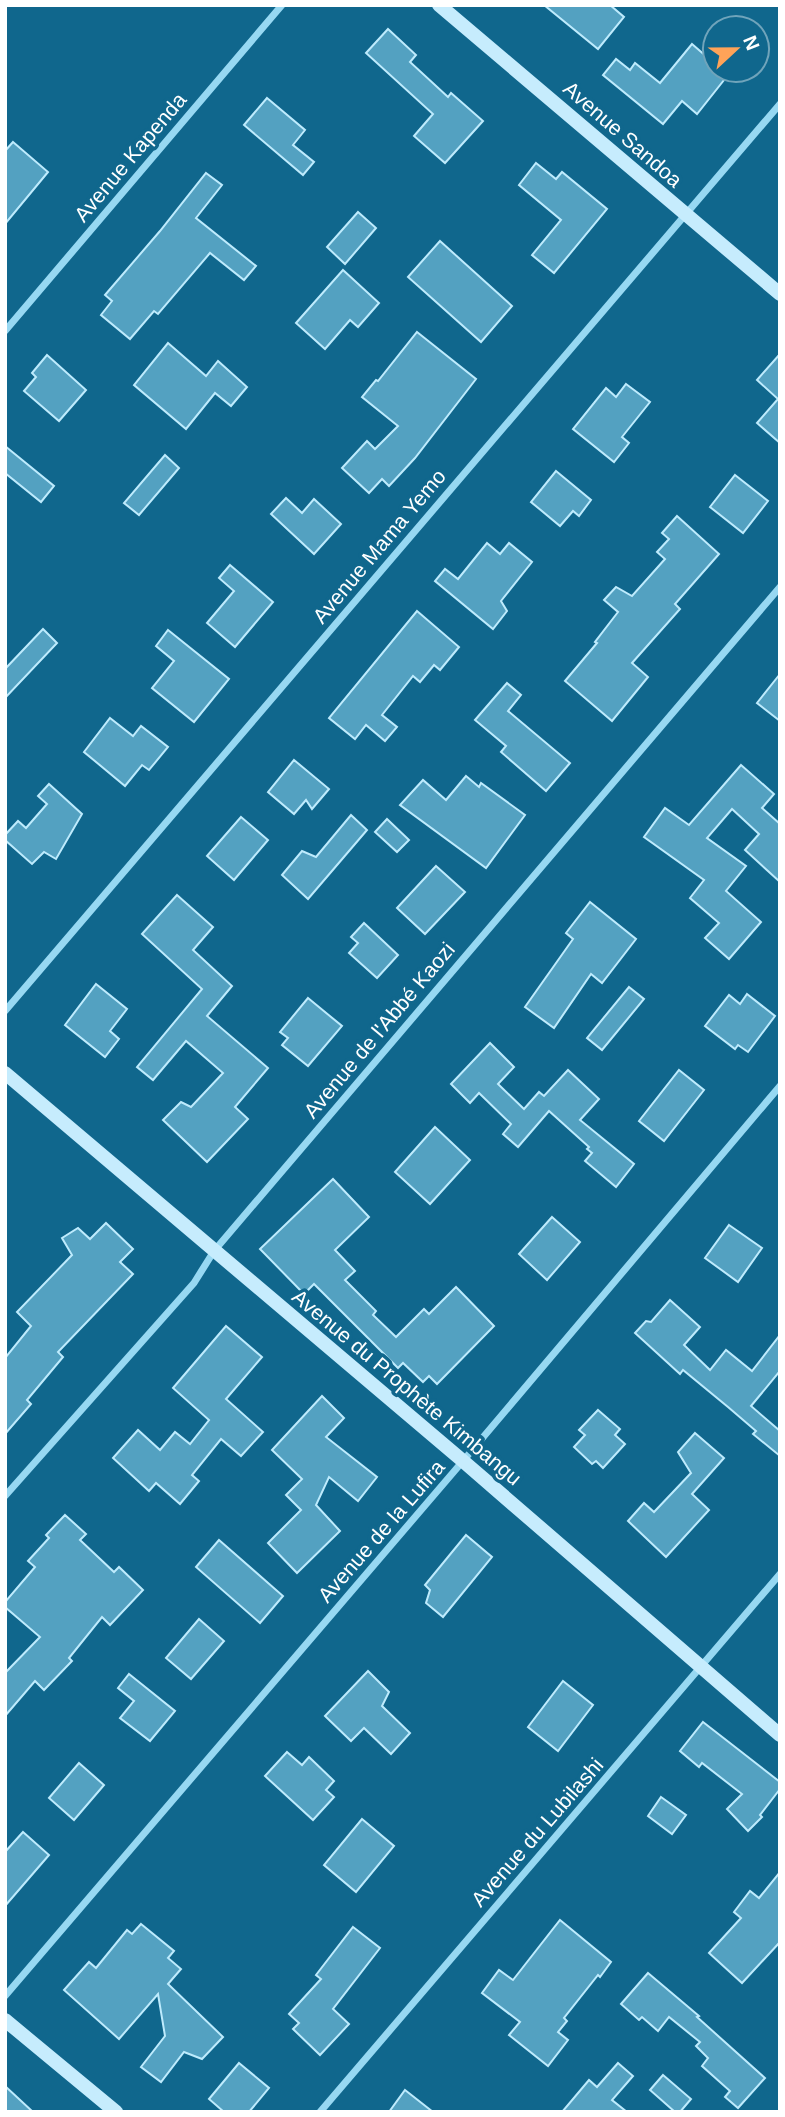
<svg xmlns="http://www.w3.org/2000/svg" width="785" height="2117" viewBox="0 0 785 2117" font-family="Arial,sans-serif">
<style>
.building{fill:#53a1c1;stroke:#beebfd;stroke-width:2}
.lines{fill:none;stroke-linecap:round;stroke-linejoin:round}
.street{stroke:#97d8f2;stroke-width:7}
.secondary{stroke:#c6ecfd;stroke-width:14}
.labels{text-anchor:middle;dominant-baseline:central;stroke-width:7;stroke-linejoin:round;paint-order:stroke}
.street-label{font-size:21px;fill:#fff;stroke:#10678d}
</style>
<rect width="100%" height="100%" fill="#10678d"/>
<g class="building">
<polygon points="544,5 610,5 624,17 598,49"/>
<polygon points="388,29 416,55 410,62 448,97 451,93 483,121 445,163 414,136 433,114 366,53"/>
<polygon points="692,44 715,64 715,70 722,70 728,75 697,114 682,101 663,124 603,75 616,59 630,70 635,63 660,83"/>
<polygon points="267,98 305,130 293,145 314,162 303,175 244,125"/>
<polygon points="13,142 48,172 5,224 5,151"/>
<polygon points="536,163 556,179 562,172 607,209 554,273 532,255 561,220 519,185"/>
<polygon points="206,173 222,185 196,218 256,266 244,280 210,253 158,314 154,311 130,339 101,315 112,301 105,295 160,231"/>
<polygon points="358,212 376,228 345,264 327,247"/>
<polygon points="440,241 512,306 481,342 408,277"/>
<polygon points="343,270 379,303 358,327 350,320 325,349 296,323"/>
<polygon points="417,332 476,379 415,458 389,486 382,479 369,493 342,468 367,441 375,449 398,426 362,397 376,380 378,381"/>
<polygon points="168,343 206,376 218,361 247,387 231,406 215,393 186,429 134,385"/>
<polygon points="780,354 780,443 757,423 778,399 757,380"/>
<polygon points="47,355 86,390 59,421 24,391 36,377 32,373"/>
<polygon points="626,384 650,402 622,437 629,443 614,462 573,429 606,388 616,397"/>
<polygon points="5,446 54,486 41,502 5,473"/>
<polygon points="165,455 179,468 139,515 124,503"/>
<polygon points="556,471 591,500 579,516 573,511 560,526 531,502"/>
<polygon points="735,475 768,501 743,533 710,507"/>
<polygon points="286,498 302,513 314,499 341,524 314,554 271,514"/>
<polygon points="677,516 719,554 675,604 680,609 632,663 648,677 612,721 565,681 597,643 595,642 618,612 604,600 616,587 632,596 665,559 657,552 669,539 662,533"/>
<polygon points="487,543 500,554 509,543 532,562 501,601 507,611 493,629 435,581 445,569 458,579"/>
<polygon points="230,565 273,602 235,647 207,623 234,591 219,578"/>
<polygon points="417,611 459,647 440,670 434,665 420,682 413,676 382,715 397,727 385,741 366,725 355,739 329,718"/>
<polygon points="43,629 57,643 5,698 5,669"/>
<polygon points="168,630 229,679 194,722 152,688 174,661 156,646"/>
<polygon points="780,674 780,721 757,703"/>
<polygon points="507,683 521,695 508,711 570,763 546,791 501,752 506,746 475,720"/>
<polygon points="110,718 133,736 141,726 168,747 149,770 142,765 125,786 84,752"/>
<polygon points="294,760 329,789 312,809 306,800 294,814 268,792"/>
<polygon points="741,765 774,794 762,808 780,824 780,882 745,850 759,834 732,809 707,838 746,866 726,891 761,922 729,959 705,938 719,923 690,898 704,880 644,837 665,808 689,825"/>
<polygon points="466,776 479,787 481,783 525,815 486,868 400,805 423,780 446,800"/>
<polygon points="49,784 82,814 56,859 44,852 32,864 5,840 5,835 18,821 26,828 47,804 38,796"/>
<polygon points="351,815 367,830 308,899 282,875 302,851 316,857"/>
<polygon points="241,817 268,840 234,880 207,856"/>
<polygon points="387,819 409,840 397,852 375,832"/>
<polygon points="436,866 465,892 425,934 397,908"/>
<polygon points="177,895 213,927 193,950 232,986 207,1016 268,1068 235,1107 248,1119 207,1162 163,1120 181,1102 191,1107 223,1073 186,1041 153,1080 137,1067 202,989 142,934"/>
<polygon points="590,902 636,939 602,983 591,974 554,1028 525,1007 573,939 566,933"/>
<polygon points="364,923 398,955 377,978 349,953 358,943 351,937"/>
<polygon points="96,984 127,1009 110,1031 119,1039 105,1057 65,1025"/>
<polygon points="629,987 644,999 602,1050 587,1038"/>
<polygon points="747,994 775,1016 748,1052 738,1045 735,1049 705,1026 729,995 740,1004"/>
<polygon points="308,998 342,1026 308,1066 282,1045 288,1038 280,1032"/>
<polygon points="490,1043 514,1067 498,1084 524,1109 539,1092 544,1096 568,1070 599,1099 580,1120 634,1164 616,1187 585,1161 592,1153 587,1149 589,1147 549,1111 518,1147 503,1134 511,1124 479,1093 470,1103 451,1084"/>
<polygon points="679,1070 704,1090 664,1141 639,1121"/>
<polygon points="435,1127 470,1160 430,1204 395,1172"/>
<polygon points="333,1179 369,1217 335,1250 355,1271 345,1280 376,1311 373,1315 396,1337 424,1309 429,1314 456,1287 494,1326 437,1384 429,1376 423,1382 403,1363 398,1368 314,1284 304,1294 260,1249"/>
<polygon points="552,1217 580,1242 547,1280 519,1254"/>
<polygon points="106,1223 133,1249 120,1262 133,1274 58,1352 63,1357 27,1400 31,1404 5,1434 5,1358 31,1326 17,1312 72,1255 62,1238 78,1228 90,1239"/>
<polygon points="729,1225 762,1248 738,1282 705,1258"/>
<polygon points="670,1300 700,1327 684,1345 710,1370 726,1350 752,1371 780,1335 780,1371 751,1406 780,1431 780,1456 753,1434 756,1431 728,1407 683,1370 680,1374 635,1333 646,1321 651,1322"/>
<polygon points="226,1326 262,1357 226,1399 263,1432 241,1456 221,1439 192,1475 199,1481 180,1504 156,1483 149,1491 113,1458 138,1430 160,1450 175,1432 190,1444 209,1420 173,1388"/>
<polygon points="322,1396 344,1418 326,1437 377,1477 358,1501 329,1477 316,1505 340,1531 297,1573 268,1543 301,1510 286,1495 302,1479 272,1450"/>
<polygon points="598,1410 620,1429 615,1435 625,1444 603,1468 596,1461 592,1464 574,1447 585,1435 579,1430"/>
<polygon points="695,1433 724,1458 692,1494 709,1510 666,1557 628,1521 644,1503 654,1512 691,1473 678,1452"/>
<polygon points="65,1515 86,1534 80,1540 114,1572 119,1567 143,1590 110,1625 102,1617 69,1658 72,1661 44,1690 35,1681 5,1716 5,1673 40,1637 5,1607 5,1602 35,1567 28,1561 49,1538 46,1535"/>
<polygon points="466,1535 492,1557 443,1617 426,1603 430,1590 425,1585"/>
<polygon points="219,1540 283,1596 260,1623 196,1567"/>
<polygon points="199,1619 224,1641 191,1679 166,1658"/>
<polygon points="368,1671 389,1692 382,1706 410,1733 391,1754 364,1728 351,1741 325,1716"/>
<polygon points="129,1674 175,1711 150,1741 120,1718 134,1701 118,1688"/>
<polygon points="563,1681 593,1705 558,1751 528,1727"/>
<polygon points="703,1722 780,1782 780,1789 760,1815 762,1817 748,1831 727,1809 742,1794 702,1763 699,1767 680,1751"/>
<polygon points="287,1752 302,1765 309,1757 334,1781 326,1790 334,1797 313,1820 265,1776"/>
<polygon points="79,1763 104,1785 74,1820 49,1798"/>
<polygon points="661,1797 686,1815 672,1834 648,1816"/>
<polygon points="362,1819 394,1846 356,1892 324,1865"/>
<polygon points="23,1832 49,1855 5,1906 5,1852"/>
<polygon points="780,1872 780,1942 742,1983 709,1953 741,1918 734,1912 750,1891 759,1898"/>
<polygon points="560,1920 611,1962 600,1977 598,1975 564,2018 567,2021 558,2032 568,2040 548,2066 509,2035 520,2022 482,1993 499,1970 513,1980"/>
<polygon points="141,1924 174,1951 168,1958 181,1969 168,1984 223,2037 202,2059 184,2052 161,2082 141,2067 165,2036 158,1994 119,2039 64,1990 89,1962 96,1968 127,1930 132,1934"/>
<polygon points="353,1927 380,1948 333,2009 349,2024 320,2055 293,2029 299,2023 289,2014 321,1979 316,1975"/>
<polygon points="648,1973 699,2016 697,2017 765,2078 738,2108 725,2097 730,2091 702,2066 708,2058 696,2046 700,2042 669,2017 658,2031 642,2017 639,2020 621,2004"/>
<polygon points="239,2063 269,2088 249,2112 224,2112 209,2099"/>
<polygon points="618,2063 633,2076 612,2100 627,2112 562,2112 589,2080 597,2087"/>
<polygon points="663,2075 691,2099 680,2112 675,2112 650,2090"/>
<polygon points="5,2086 33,2112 5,2112"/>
<polygon points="405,2090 433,2112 389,2112"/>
</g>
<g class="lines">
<g class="street">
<polyline points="5,331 282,5"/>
<polyline points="5,1011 780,104"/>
<polyline points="5,1496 194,1283 214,1251 780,587"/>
<polyline points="5,1996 463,1461 780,1086"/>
<polyline points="320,2112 780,1574"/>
</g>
<g class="secondary">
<polyline points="439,5 780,294"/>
<polyline points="5,1073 463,1461 780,1735"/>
<polyline points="5,2020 116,2112"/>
</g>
</g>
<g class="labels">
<g class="street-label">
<text transform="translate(623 134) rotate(41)">Avenue Sandoa</text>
<text transform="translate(130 157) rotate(-50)">Avenue Kapenda</text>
<text transform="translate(379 546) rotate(-50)">Avenue Mama Yemo</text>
<text transform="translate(379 1030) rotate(-50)">Avenue de l'Abbé Kaozi</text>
<text transform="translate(407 1387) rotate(40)">Avenue du Prophète Kimbangu</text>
<text transform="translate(381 1531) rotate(-49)">Avenue de la Lufira</text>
<text transform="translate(537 1832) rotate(-49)">Avenue du Lubilashi</text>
</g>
</g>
<rect width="785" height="2117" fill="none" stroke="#ffffff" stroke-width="14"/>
<g transform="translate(736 49) rotate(68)"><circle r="33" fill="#10678d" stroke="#70a4bb" stroke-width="2"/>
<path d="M0-5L12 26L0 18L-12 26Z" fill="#ffa358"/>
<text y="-10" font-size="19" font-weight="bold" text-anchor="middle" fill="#ffffff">N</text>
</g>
</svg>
